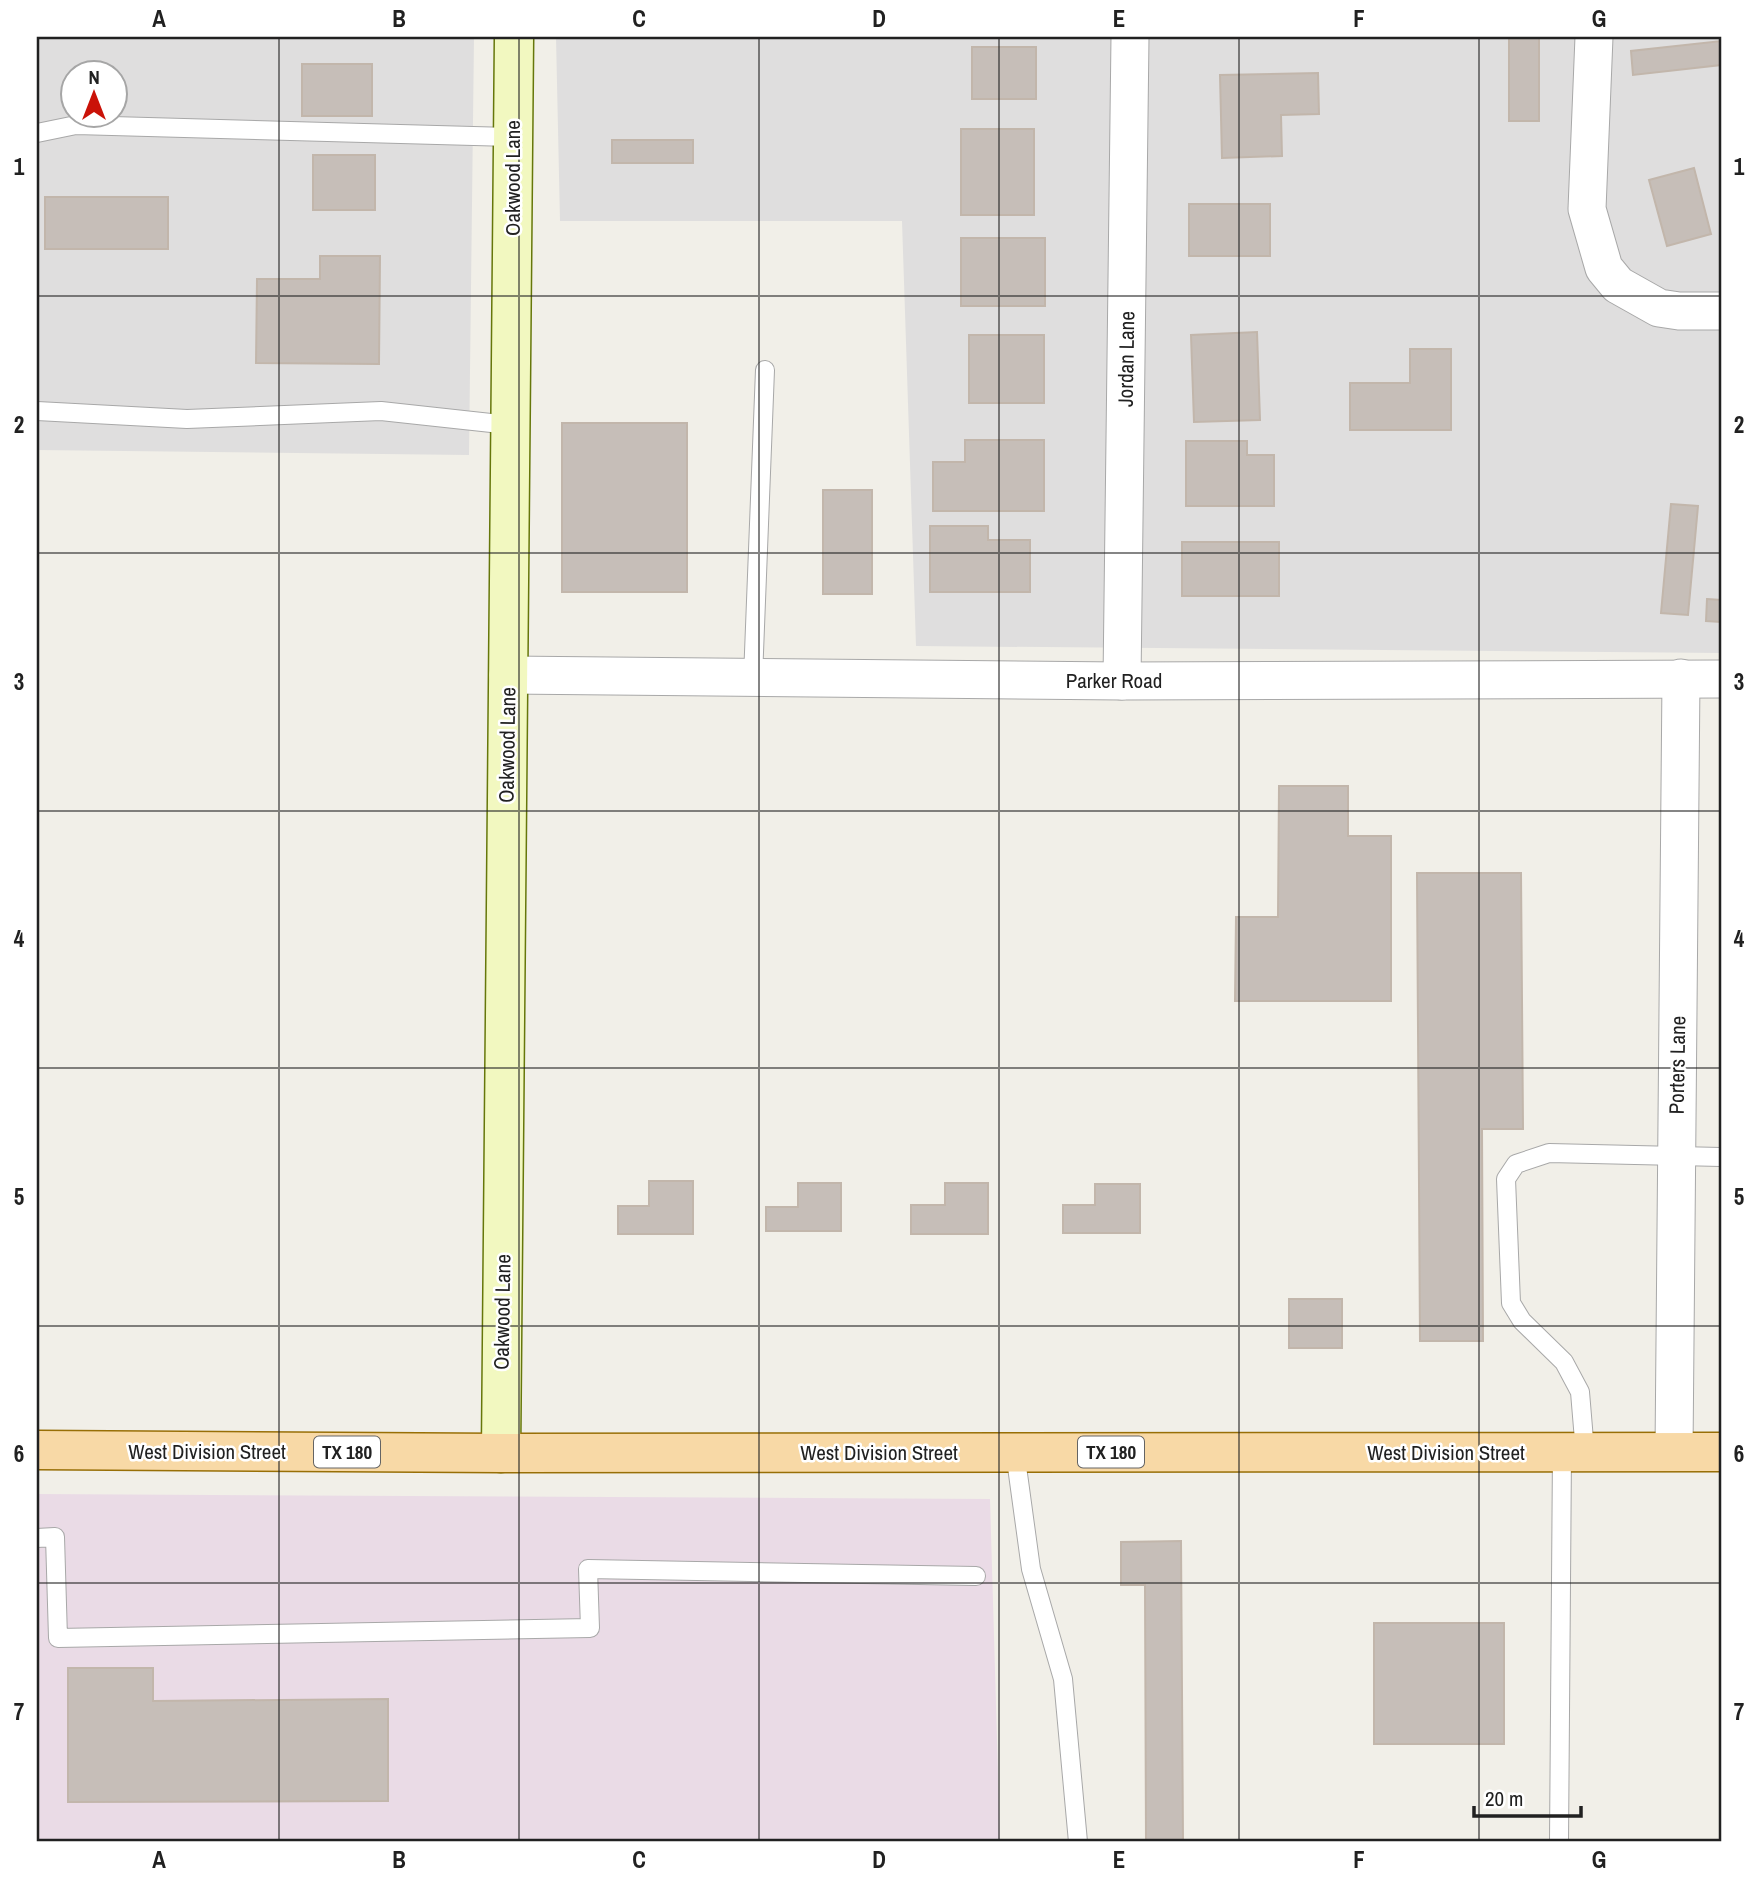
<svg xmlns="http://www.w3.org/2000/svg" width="1758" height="1879" viewBox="0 0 1758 1879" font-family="'Archivo Narrow',sans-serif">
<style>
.residential{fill:#dfdede;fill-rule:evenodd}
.industrial{fill:#eadbe6}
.building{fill:#c6beb8;stroke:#c2b6ab;stroke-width:2}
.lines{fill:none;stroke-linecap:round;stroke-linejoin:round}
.lane-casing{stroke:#a8a8a8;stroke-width:20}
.street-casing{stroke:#a8a8a8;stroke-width:39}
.secondary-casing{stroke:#66770a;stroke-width:41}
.primary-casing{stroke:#986f06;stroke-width:41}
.lane{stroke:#fff;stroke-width:18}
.street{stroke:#fff;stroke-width:37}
.secondary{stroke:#f2f8c0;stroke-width:38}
.primary{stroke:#f8d9a6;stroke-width:38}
.grid{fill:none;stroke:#212121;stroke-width:2;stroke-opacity:0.55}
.labels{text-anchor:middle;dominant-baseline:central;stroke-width:5;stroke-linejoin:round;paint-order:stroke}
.shield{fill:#fff;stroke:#646464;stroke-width:2}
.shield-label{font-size:19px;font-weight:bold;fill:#212121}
.street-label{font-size:21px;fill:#212121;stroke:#fff}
.neatline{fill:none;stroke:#212121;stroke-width:2.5}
.grid-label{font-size:23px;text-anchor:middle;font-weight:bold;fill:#212121}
</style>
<rect width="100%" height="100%" fill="#f1efe8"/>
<g class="residential">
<path d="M37,37H474L469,455L37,450ZM74,74H116V116H74Z"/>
<polygon points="556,37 1721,37 1721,653 916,646 902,221 560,221"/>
</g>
<polygon class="industrial" points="37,1494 990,1499 1000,1842 37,1842"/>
<g class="building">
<rect x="1509" y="37" width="30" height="84"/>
<polygon points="1721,41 1721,65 1633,75 1631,51"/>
<rect x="972" y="47" width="64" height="52"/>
<rect x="302" y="64" width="70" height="52"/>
<polygon points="1318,73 1319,114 1281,115 1282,156 1222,158 1220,75"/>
<rect x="961" y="129" width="73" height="86"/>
<rect x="612" y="140" width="81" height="23"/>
<rect x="313" y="155" width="62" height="55"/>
<polygon points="1694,168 1711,234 1667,246 1649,180"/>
<rect x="45" y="197" width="123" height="52"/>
<rect x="1189" y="204" width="81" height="52"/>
<rect x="961" y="238" width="84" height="68"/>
<polygon points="320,256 380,256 379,364 256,363 257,279 320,279"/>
<polygon points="1257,332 1260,420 1194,422 1191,335"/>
<rect x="969" y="335" width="75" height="68"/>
<polygon points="1410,349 1451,349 1451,430 1350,430 1350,383 1410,383"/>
<rect x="562" y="423" width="125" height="169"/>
<polygon points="965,440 1044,440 1044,511 933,511 933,462 965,462"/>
<polygon points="1186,441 1247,441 1247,455 1274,455 1274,506 1186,506"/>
<rect x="823" y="490" width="49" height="104"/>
<polygon points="1671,504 1698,506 1688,615 1661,613"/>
<polygon points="930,526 988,526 988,540 1030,540 1030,592 930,592"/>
<rect x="1182" y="542" width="97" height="54"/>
<polygon points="1707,599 1721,600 1721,622 1706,621"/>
<polygon points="1279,786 1348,786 1348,836 1391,836 1391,1001 1235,1001 1236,917 1278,917"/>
<polygon points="1417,873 1521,873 1523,1129 1482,1129 1483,1341 1420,1341"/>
<polygon points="649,1181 693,1181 693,1234 618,1234 618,1206 649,1206"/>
<polygon points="798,1183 841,1183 841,1231 766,1231 766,1207 798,1207"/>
<polygon points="945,1183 988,1183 988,1234 911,1234 911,1205 945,1205"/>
<polygon points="1095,1184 1140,1184 1140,1233 1063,1233 1063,1205 1095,1205"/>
<rect x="1289" y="1299" width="53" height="49"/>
<polygon points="1181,1541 1183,1842 1146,1842 1145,1585 1121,1585 1121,1542"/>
<rect x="1374" y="1623" width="130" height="121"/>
<polygon points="68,1668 153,1668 153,1701 388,1699 388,1801 68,1802"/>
</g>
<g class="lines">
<g class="lane-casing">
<g id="lane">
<polyline points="37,133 76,125 513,137"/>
<polyline points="37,411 187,419 381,411 510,425"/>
<polyline points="753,678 765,370"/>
<polyline points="1015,1452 1031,1569 1063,1679 1078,1842"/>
<polyline points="1585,1452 1580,1392 1564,1362 1522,1321 1511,1303 1506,1179 1516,1164 1549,1153 1721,1157"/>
<polyline points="37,1538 55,1537 58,1638 590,1628 588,1569 976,1576"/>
<polyline points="1559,1842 1562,1452"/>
</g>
</g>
<g class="street-casing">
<g id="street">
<polyline points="1594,37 1587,209 1604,268 1618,285 1659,308 1679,311 1721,311"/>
<polyline points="508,675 1122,681 1721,679"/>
<polyline points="1122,681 1130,37"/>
<polyline points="1674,1452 1681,678"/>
</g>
</g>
<g class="secondary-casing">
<polyline id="secondary" points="501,1453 514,37"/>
</g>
<g class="primary-casing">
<polyline id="primary" points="37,1450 501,1453 1721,1452"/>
</g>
<use href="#lane" class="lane"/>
<use href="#street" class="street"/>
<use href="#secondary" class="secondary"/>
<use href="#primary" class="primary"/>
</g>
<path class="grid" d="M279,37V1842M519,37V1842M759,37V1842M999,37V1842M1239,37V1842M1479,37V1842M37,296H1721M37,553H1721M37,811H1721M37,1068H1721M37,1326H1721M37,1583H1721"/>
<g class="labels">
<g class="shield">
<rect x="314" y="1436.5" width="66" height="31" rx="5"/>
<rect x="1078" y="1436.5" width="66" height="31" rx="5"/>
</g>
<g class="shield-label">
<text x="347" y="1452">TX 180</text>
<text x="1111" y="1452">TX 180</text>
</g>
<g class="street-label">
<text transform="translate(512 178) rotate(-90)">Oakwood Lane</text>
<text transform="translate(1126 359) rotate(-89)">Jordan Lane</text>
<text x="1114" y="680">Parker Road</text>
<text transform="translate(507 745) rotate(-89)">Oakwood Lane</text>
<text transform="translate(1677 1065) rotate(-89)">Porters Lane</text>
<text transform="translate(502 1312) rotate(-89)">Oakwood Lane</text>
<text x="207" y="1451">West Division Street</text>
<text x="879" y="1452">West Division Street</text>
<text x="1446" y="1452">West Division Street</text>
</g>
</g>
<rect width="1758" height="1879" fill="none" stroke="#ffffff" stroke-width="77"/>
<g transform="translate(94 94)"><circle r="33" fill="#ffffff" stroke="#a6a6a6" stroke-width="2"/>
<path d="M0-5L12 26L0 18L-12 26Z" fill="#ca1208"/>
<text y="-10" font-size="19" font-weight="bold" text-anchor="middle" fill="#212121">N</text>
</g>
<path d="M1474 1806v10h107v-10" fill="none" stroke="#212121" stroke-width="3.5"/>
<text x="1485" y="1806" font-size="21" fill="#212121" stroke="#ffffff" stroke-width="5" paint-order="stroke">20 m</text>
<rect x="38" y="38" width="1682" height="1802" class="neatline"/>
<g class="grid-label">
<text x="159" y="27">A</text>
<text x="399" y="27">B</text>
<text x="639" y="27">C</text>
<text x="879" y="27">D</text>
<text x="1119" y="27">E</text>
<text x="1359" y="27">F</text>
<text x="1599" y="27">G</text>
<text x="19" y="175">1</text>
<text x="1739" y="175">1</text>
<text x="19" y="433">2</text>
<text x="1739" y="433">2</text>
<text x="19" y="690">3</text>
<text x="1739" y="690">3</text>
<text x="19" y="947">4</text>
<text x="1739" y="947">4</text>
<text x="19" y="1205">5</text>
<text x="1739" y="1205">5</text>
<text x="19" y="1462">6</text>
<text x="1739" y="1462">6</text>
<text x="19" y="1720">7</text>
<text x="1739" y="1720">7</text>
<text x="159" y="1868">A</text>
<text x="399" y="1868">B</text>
<text x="639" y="1868">C</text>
<text x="879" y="1868">D</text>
<text x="1119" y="1868">E</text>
<text x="1359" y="1868">F</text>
<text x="1599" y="1868">G</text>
</g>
</svg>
